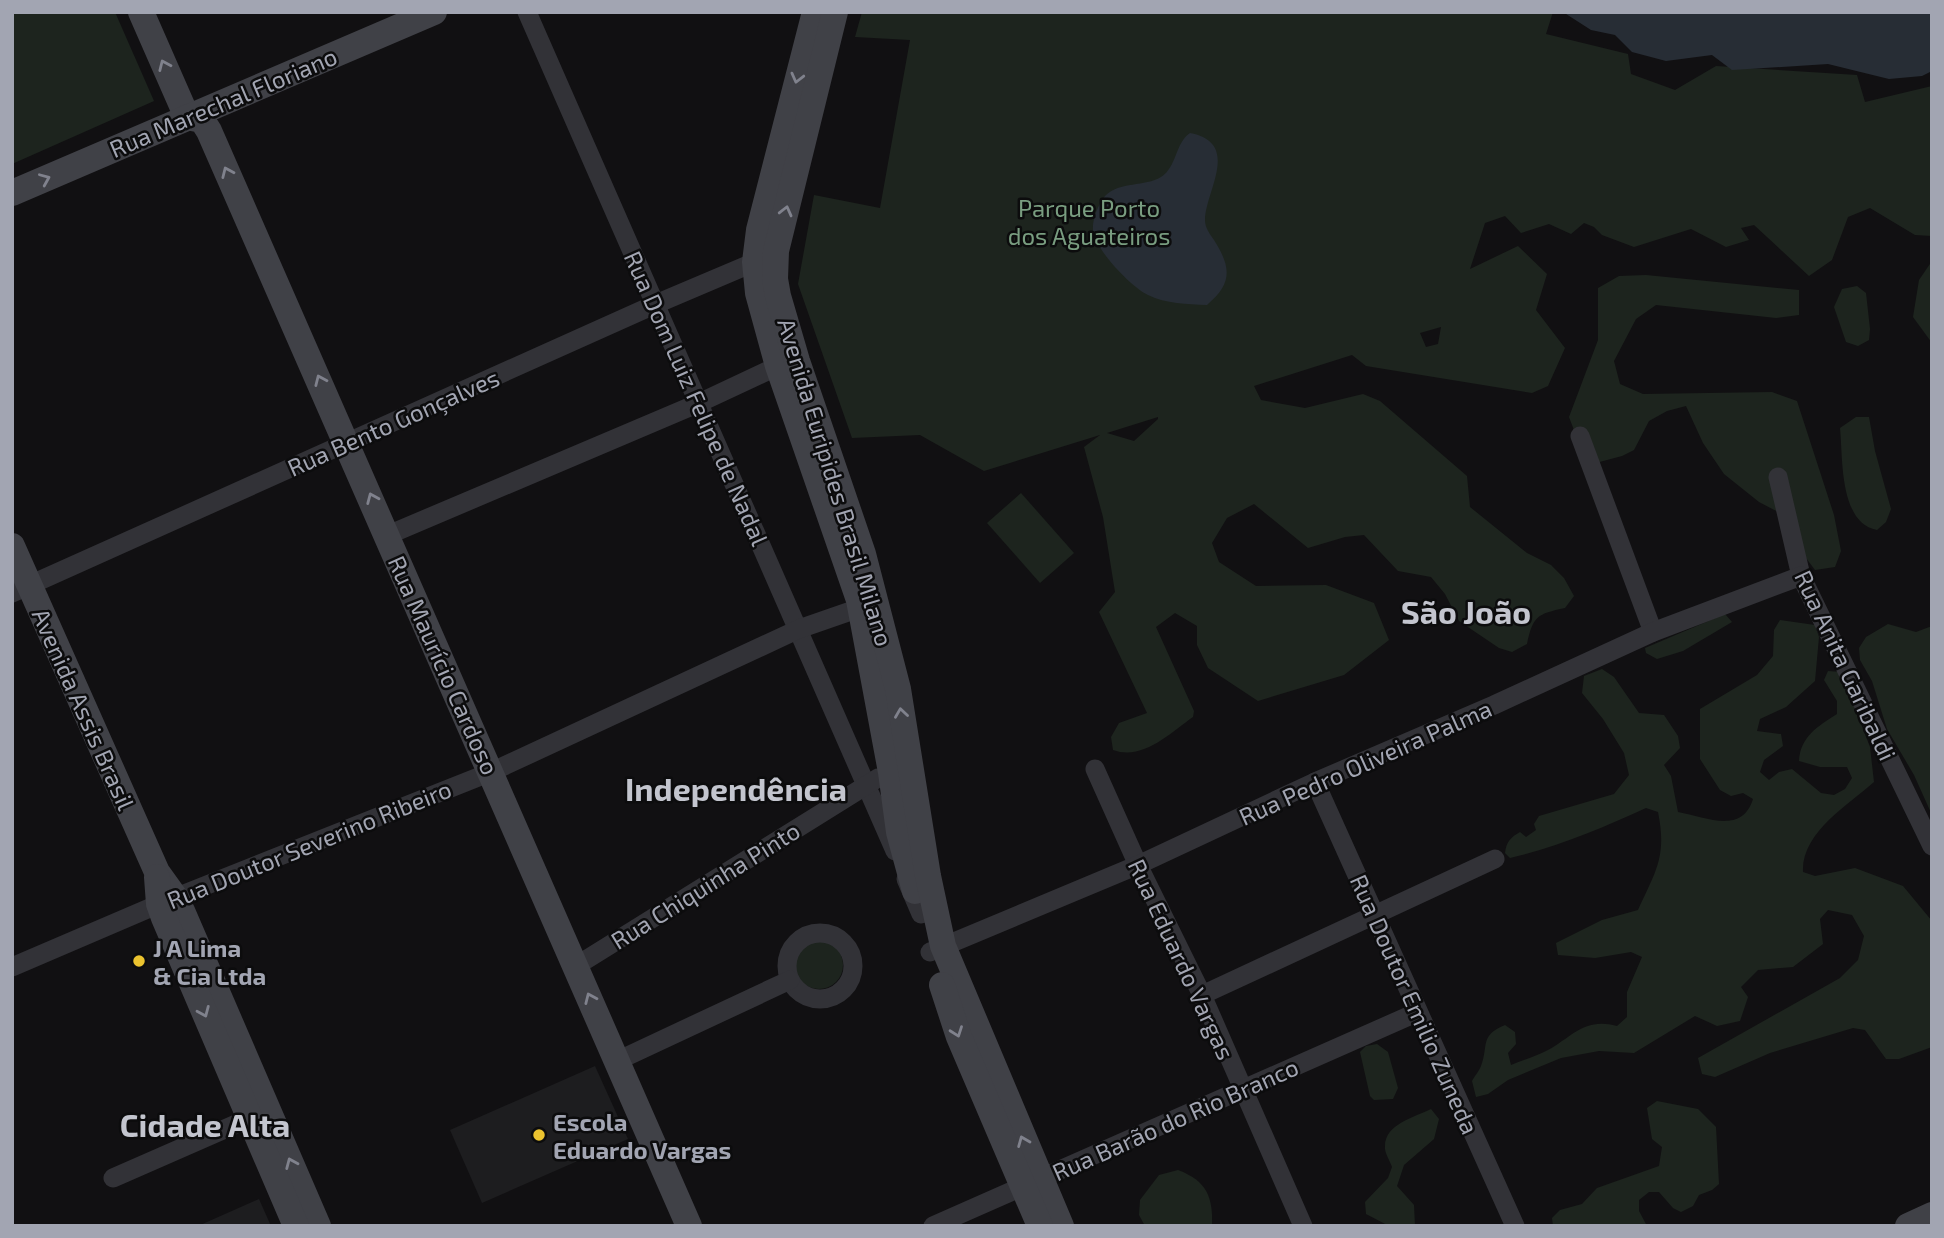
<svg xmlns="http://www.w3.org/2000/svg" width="1944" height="1238" viewBox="0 0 1944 1238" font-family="'Exo 2',sans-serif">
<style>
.built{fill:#1d1d1f}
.green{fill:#1d241e;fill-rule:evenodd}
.water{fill:#272d35}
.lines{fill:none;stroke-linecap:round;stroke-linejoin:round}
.street{stroke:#323237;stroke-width:19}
.secondary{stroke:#404147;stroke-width:26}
.oneway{stroke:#80828d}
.poi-dot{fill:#ebc32f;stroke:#0c0c0d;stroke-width:2.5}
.labels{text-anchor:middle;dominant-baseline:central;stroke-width:5;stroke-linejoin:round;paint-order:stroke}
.street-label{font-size:24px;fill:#a2a5b2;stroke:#0c0c0d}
.park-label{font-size:24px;fill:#799d80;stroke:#0c0c0d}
.poi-label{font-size:24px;font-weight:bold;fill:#a2a5b2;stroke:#0c0c0d;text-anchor:start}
.district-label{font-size:32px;font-weight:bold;fill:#c3c5ce;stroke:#0c0c0d}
</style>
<rect width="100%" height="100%" fill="#111012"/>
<g class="built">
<polygon points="595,1066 628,1139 482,1203 450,1130"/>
<polygon points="259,1199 271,1226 198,1226"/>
</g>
<g class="green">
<polygon points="12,12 115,12 154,101 12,164"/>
<path d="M862,12H1553L1546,34L1628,54L1631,74L1675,90L1716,66L1857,75L1865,102L1932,86V236L1915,235L1870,208L1848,217L1832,260L1809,276L1754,225L1741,228L1749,240L1726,247L1691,229L1634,247L1602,235L1594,227L1584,223L1571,234L1549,224L1521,233L1505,216L1485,223L1470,269L1518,246L1547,274L1536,310L1565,348L1548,386L1532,393L1366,366L1352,355L1254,386L1261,400L1305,408L1363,394L1380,401L1467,476L1470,507L1527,553L1551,565L1564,578L1574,596L1565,608C1537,614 1533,616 1527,644L1512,652L1499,648L1459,621L1445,594L1431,577L1398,571L1364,535L1345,537L1308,548L1254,504L1227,518L1212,543L1219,562L1256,586L1326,585L1374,603L1389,640L1344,675L1258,701L1208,668L1197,645V626L1175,613L1156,627L1194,711L1193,717C1170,733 1143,761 1113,750L1111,737L1119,723L1147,713L1099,612L1115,592L1103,517L1084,447L1100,435L984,471L920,435L852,438L798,284L814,195L880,208L910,40L855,37ZM1441,327L1438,344L1426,347L1420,333ZM1158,417V419L1134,441L1107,433Z"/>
<polygon points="1932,261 1932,343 1913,317 1919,280"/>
<polygon points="1646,275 1799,290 1799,315 1776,318 1656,305 1636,319 1614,361 1620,384 1643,394 1772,392 1797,401 1834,515 1841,551 1835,567 1815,570 1806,558 1780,513 1759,502 1724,474 1703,443 1686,406 1667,411 1649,421 1634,450 1622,456 1592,464 1580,446 1569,417 1598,340 1598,288 1619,276"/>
<polygon points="1857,286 1866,293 1870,329 1869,340 1858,346 1846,342 1834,307 1842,289"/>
<path d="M1856,417H1869L1875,451L1891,509L1886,522L1877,530C1839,523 1843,458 1840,428Z"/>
<polygon points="1021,493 1074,553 1040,583 987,523"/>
<polygon points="1725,614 1732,622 1683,651 1657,659 1646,653 1645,648"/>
<path d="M1780,620L1815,625L1819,637L1815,681L1786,707L1760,719L1757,731L1781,734L1783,746L1764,760L1760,772L1769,780L1779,772L1792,769L1821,793L1834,795L1845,789L1852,778L1847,767H1820L1799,761C1800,737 1818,726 1837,714V701L1824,680L1828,671L1841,672L1870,747L1874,782C1848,805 1801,833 1803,872L1815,876L1855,868L1903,886L1932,921V1047L1899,1059H1886L1865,1030L1853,1028L1770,1053L1715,1077L1702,1074L1698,1058L1840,978L1858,960L1864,936L1852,915L1828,910L1820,919L1823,944L1793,967L1758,970L1741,987L1748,997L1740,1021L1717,1026L1695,1016L1634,1053L1599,1051L1561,1058L1508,1080L1488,1094L1476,1097L1472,1081C1474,1077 1479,1071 1481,1066C1489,1045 1479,1036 1505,1025L1515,1032L1516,1044L1508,1053L1511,1065C1523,1060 1537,1056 1548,1050C1573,1036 1585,1017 1617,1026L1627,1017V992L1642,957L1631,952L1595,958L1558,955L1556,943L1602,920L1638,910C1656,871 1667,856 1658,812L1646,808C1602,828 1558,847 1510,858L1505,853C1506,842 1511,837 1520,832L1526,837L1536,830L1534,824L1539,816L1614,794L1629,775L1624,753L1603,719L1582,693L1584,676L1602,669L1614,677L1639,713L1664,715L1678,736L1680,748L1664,765L1671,776L1678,812C1706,817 1742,835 1753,799L1743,793L1731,796L1720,790L1700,759V709L1757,675L1773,656L1774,630Z"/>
<polygon points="1888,624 1916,632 1932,626 1932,815 1914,775 1887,729 1872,681 1860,660 1859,648 1866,637"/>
<circle cx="819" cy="965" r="24"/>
<polygon points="1377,1044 1388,1052 1398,1088 1393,1099 1374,1100 1370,1096 1360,1052 1366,1046"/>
<polygon points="1657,1101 1698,1109 1716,1127 1719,1184 1712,1190 1699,1195 1693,1206 1681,1212 1673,1208 1659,1192 1649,1192 1639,1200 1639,1211 1647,1226 1553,1226 1552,1218 1560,1210 1582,1204 1597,1188 1659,1166 1662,1147 1652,1139 1647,1108"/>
<path d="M1431,1109L1439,1119L1434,1139L1404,1165L1397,1186L1414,1205L1415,1226H1389L1366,1214L1365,1202L1388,1178L1392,1167C1390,1161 1384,1152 1385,1146C1385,1124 1415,1117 1431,1109Z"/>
<path d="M1178,1170C1207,1181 1213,1197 1212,1226H1145L1139,1215L1140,1200L1159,1175Z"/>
</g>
<g class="water">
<polygon points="1563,12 1932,12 1932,71 1922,76 1889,79 1828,64 1732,70 1712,55 1666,61 1632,52 1615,35 1591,30"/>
<path d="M1190,133C1242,143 1205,192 1205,220C1205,228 1210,234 1214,240C1231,267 1233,283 1207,305C1187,304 1166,304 1148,295C1131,287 1095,249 1093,231C1092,219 1098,205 1105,196C1120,181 1145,187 1161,177C1177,167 1175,143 1190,133Z"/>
</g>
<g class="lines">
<g class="street">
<polyline points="527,12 895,851"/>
<polyline points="1580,436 1653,632"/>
<polyline points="1778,477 1801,576 1932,846"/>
<polyline points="388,535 699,403 778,366 789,363"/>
<polyline points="12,593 656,304 755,262 766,259"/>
<polyline points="1095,769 1138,865 1202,995 1303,1226"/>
<polyline points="1315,782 1515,1226"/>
<polyline points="906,879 921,914"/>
<circle cx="820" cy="966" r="33"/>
<polyline points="930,952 1138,865 1315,782 1494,705 1653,632 1801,576"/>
<polyline points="576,966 878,778"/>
<polyline points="12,967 159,904 491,772 799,629 871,604"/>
<polyline points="1202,995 1495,859"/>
<polyline points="617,1061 790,980"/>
<polyline points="113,1178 250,1118"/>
<polyline points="933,1226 1418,1012"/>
</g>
<g class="secondary">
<polyline points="141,12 187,117"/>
<polyline points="815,12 759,230 755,262 758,293 778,366 859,600 891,772 899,832 915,891"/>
<polyline points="835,12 776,251 775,279 778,296 797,361 863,554 898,689 928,876 943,946 1061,1226"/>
<polyline points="187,117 202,120 209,131 689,1226"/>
<polyline points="12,193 434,12"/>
<polyline points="12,546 157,872 175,897 182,911 318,1226"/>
<polyline points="157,877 159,904 164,918 296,1226"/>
<polyline points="942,985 959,1037 1040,1226"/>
<polyline points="1908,1226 1932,1215"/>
</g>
</g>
<defs><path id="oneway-chevron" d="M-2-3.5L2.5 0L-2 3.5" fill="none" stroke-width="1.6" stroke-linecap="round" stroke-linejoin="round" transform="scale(1.75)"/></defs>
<g class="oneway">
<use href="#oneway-chevron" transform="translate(164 65) rotate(-114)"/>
<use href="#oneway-chevron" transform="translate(797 78) rotate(104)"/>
<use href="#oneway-chevron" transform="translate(227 172) rotate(-114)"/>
<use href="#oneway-chevron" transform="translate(45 179) rotate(-23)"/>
<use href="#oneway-chevron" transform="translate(786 211) rotate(-76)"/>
<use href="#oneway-chevron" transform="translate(320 380) rotate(-114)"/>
<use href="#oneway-chevron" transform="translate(372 498) rotate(-113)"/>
<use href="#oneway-chevron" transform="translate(901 713) rotate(-98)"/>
<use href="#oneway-chevron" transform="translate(590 998) rotate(-114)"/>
<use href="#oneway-chevron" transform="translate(204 1012) rotate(67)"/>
<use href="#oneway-chevron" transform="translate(957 1032) rotate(70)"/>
<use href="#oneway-chevron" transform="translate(1023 1141) rotate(-112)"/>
<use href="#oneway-chevron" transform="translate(291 1163) rotate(-113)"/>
</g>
<g class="poi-dot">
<circle cx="139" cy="961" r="7"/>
<circle cx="539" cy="1135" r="7"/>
</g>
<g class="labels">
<g class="street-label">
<text transform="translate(223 102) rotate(-23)">Rua Marechal Floriano</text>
<text transform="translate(697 398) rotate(66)">Rua Dom Luiz Felipe de Nadal</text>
<text transform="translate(393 422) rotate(-24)">Rua Bento Gonçalves</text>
<text transform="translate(836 482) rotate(73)">Avenida Euripides Brasil Milano</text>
<text transform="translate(444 665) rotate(66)">Rua Maurício Cardoso</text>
<text transform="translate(1846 665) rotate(65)">Rua Anita Garibaldi</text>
<text transform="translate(84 709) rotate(66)">Avenida Assis Brasil</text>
<text transform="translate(1365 762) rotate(-24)">Rua Pedro Oliveira Palma</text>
<text transform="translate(309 844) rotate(-22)">Rua Doutor Severino Ribeiro</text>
<text transform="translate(705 885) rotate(-32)">Rua Chiquinha Pinto</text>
<text transform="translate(1182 959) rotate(65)">Rua Eduardo Vargas</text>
<text transform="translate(1415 1004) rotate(66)">Rua Doutor Emilio Zuneda</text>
<text transform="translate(1175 1119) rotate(-24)">Rua Barão do Rio Branco</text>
</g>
<g class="park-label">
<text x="1089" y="207">Parque Porto<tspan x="1089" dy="28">dos Aguateiros</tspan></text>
</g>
<g class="poi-label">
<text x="153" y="947">J A Lima<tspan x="153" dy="28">&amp; Cia Ltda</tspan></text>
<text x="553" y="1121">Escola<tspan x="553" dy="28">Eduardo Vargas</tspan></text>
</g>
<g class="district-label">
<text x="1466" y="611">São João</text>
<text x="736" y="788">Independência</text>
<text x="205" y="1124">Cidade Alta</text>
</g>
</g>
<rect width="1944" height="1238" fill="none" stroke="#a2a5b2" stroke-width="28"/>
</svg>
